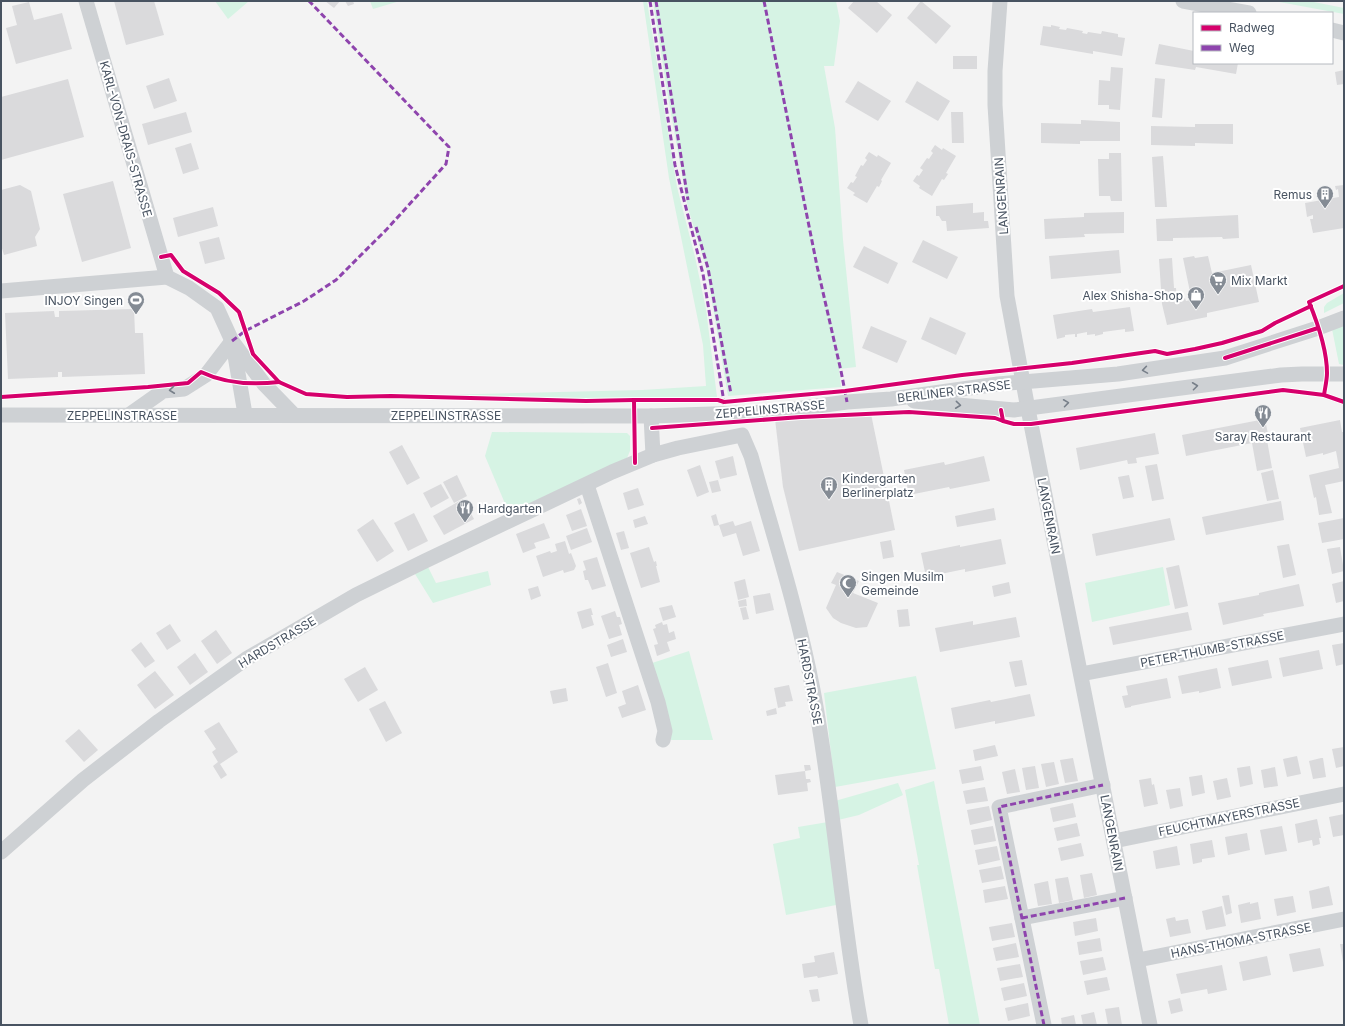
<svg xmlns="http://www.w3.org/2000/svg" width="1345" height="1026" viewBox="0 0 1345 1026" font-family="Inter,sans-serif">
<style>
.green{fill:#d6f3e4}
.building{fill:#dadadc}
.lines{fill:none;stroke-linecap:round;stroke-linejoin:round}
.minor{stroke:#ced1d4;stroke-width:15}
.quiet{stroke:#8e44ad;stroke-width:3;stroke-dasharray:6 3;stroke-linecap:butt}
.cycleway-casing{stroke:#fff;stroke-width:6}
.cycleway{stroke:#d6006c;stroke-width:4}
.oneway{stroke:#777f89}
.labels{text-anchor:middle;dominant-baseline:central;stroke-width:4;stroke-linejoin:round;paint-order:stroke}
.street-label{font-size:12px;fill:#485361;stroke:#fff}
.poi-label{font-size:12px;fill:#485361;stroke:#fff;text-anchor:start}
</style>
<rect width="100%" height="100%" fill="#f3f3f3"/>
<g class="green">
<polygon points="215,1 249,1 228,19"/>
<polygon points="370,1 400,1 373,9"/>
<polygon points="643,1 647,1 677,187 695,257 706,309 717,397 586,401 391,396 642,390 706,386 703,345 669,178"/>
<polygon points="653,1 836,1 840,21 834,66 824,66 835,128 843,240 856,367 839,369 841,387 728,396 706,267 688,208 668,97"/>
<polygon points="1274,1 1309,1 1344,8 1344,14"/>
<polygon points="1344,293 1344,303 1324,313 1324,307 1327,303"/>
<polygon points="1344,324 1344,365 1339,364 1332,329"/>
<polygon points="492,432 627,433 630,436 630,451 627,458 509,513 485,456"/>
<polygon points="428,567 436,583 488,571 491,585 433,603 415,574"/>
<polygon points="1163,567 1170,605 1092,622 1085,583"/>
<polygon points="689,651 713,740 671,740 649,664"/>
<polygon points="916,676 936,769 835,787 824,693"/>
<polygon points="934,781 980,1025 949,1025 939,969 935,969 917,865 919,865 905,790"/>
<polygon points="898,783 903,795 859,815 838,820 835,801"/>
<polygon points="828,822 841,904 786,915 773,844 800,838 798,827"/>
</g>
<g class="building">
<polygon points="114,1 154,1 164,35 126,45"/>
<polygon points="325,1 340,1 334,8"/>
<polygon points="345,1 353,1 354,4 348,6"/>
<polygon points="854,1 876,1 892,15 877,33 848,8"/>
<polygon points="921,1 951,26 936,44 907,18"/>
<polygon points="29,2 34,20 62,13 72,49 16,64 6,28 17,25 12,6"/>
<polygon points="1051,25 1060,27 1059,29 1066,30 1067,28 1083,31 1082,33 1087,34 1088,32 1101,34 1102,31 1118,34 1118,37 1125,38 1122,56 1093,51 1093,54 1040,45 1043,26 1051,27"/>
<polygon points="1159,44 1194,51 1194,63 1238,63 1236,74 1196,67 1195,70 1155,64"/>
<rect x="953" y="56" width="24" height="13"/>
<polygon points="1111,67 1123,68 1120,110 1109,109 1109,105 1098,105 1099,80 1110,81"/>
<polygon points="1344,70 1344,84 1337,85 1335,72"/>
<polygon points="169,78 177,101 154,109 146,86"/>
<polygon points="1155,78 1165,79 1162,118 1152,117"/>
<polygon points="68,79 84,137 1,160 1,97"/>
<polygon points="858,81 891,101 878,121 845,102"/>
<polygon points="917,81 950,101 938,121 905,102"/>
<polygon points="186,112 192,132 148,145 142,124"/>
<polygon points="951,112 963,112 964,143 952,143"/>
<polygon points="1081,120 1120,122 1120,141 1080,141 1080,144 1041,143 1041,123 1081,124"/>
<polygon points="1195,124 1233,124 1233,144 1195,143 1195,146 1151,145 1151,126 1195,127"/>
<polygon points="191,143 199,169 183,174 175,148"/>
<polygon points="935,145 942,150 943,148 956,156 946,173 948,174 944,180 942,179 932,196 919,188 920,186 913,181 917,175 919,176 923,170 920,168 927,158 929,159 933,153 931,151"/>
<polygon points="869,152 877,157 878,155 891,163 881,180 882,181 879,187 877,186 867,203 853,195 855,193 847,188 851,182 853,183 857,177 855,176 861,165 863,166 867,160 865,158"/>
<polygon points="1109,153 1121,153 1122,201 1111,201 1110,196 1099,196 1098,159 1109,159"/>
<polygon points="1163,156 1167,207 1155,207 1152,157"/>
<polygon points="113,181 131,248 82,262 63,194"/>
<polygon points="20,185 31,191 40,229 35,237 37,246 4,255 1,245 1,190"/>
<polygon points="1344,185 1344,228 1313,233 1310,219 1313,219 1313,215 1307,217 1305,203 1339,197 1338,189 1336,190 1335,186"/>
<polygon points="973,203 973,213 984,212 984,221 988,221 989,228 947,231 946,221 942,221 939,216 936,216 936,206"/>
<polygon points="213,207 218,226 178,237 173,218"/>
<polygon points="1124,212 1124,233 1084,234 1085,237 1045,239 1044,219 1084,217 1084,213"/>
<polygon points="1238,215 1239,238 1223,239 1222,237 1173,238 1173,241 1157,241 1156,219"/>
<polygon points="219,237 225,259 205,264 199,242"/>
<polygon points="923,240 958,257 947,279 912,262"/>
<polygon points="864,246 898,263 888,284 853,267"/>
<polygon points="1119,250 1121,273 1051,279 1049,256"/>
<polygon points="1194,256 1195,258 1208,256 1212,273 1251,265 1259,302 1207,313 1207,317 1167,325 1162,304 1159,259 1172,258 1174,288 1176,288 1177,302 1180,302 1180,300 1185,298 1186,301 1203,297 1201,290 1190,292 1183,258"/>
<polygon points="1130,307 1134,331 1125,332 1125,329 1103,332 1103,334 1095,336 1095,334 1087,335 1087,332 1077,334 1077,337 1075,337 1075,334 1065,335 1065,337 1057,339 1053,315 1092,309 1093,312"/>
<polygon points="134,309 135,333 143,333 145,374 62,377 62,372 58,372 58,377 8,379 5,313 54,311 55,317 59,317 59,311"/>
<polygon points="930,317 966,333 956,355 921,339"/>
<polygon points="871,326 907,341 897,363 862,348"/>
<polygon points="871,414 895,530 799,551 783,487 775,419"/>
<polygon points="1265,419 1269,439 1267,440 1272,468 1257,471 1252,443 1186,456 1182,435"/>
<polygon points="1340,420 1342,432 1344,432 1344,481 1325,485 1332,513 1319,515 1316,497 1314,498 1309,475 1339,468 1336,451 1323,455 1323,453 1306,457 1300,428"/>
<polygon points="1155,433 1159,454 1136,458 1137,463 1128,464 1127,460 1080,470 1076,448"/>
<polygon points="402,445 420,478 407,485 389,452"/>
<polygon points="733,456 737,475 720,479 715,461"/>
<polygon points="984,456 990,481 950,489 949,487 909,495 904,470 944,462 945,465"/>
<polygon points="1157,464 1164,499 1152,501 1145,466"/>
<polygon points="700,465 709,492 697,497 687,470"/>
<polygon points="1273,470 1279,499 1267,501 1261,473"/>
<polygon points="457,475 467,496 454,503 443,482"/>
<polygon points="1129,475 1134,497 1123,499 1118,477"/>
<polygon points="718,480 721,491 712,493 709,482"/>
<polygon points="441,484 449,498 431,508 423,493"/>
<polygon points="638,488 644,505 628,510 623,493"/>
<polygon points="580,498 582,503 579,505 577,499"/>
<polygon points="463,499 474,519 444,535 433,516"/>
<polygon points="1281,501 1284,520 1206,535 1202,517"/>
<polygon points="994,508 996,520 957,527 955,516"/>
<polygon points="581,509 587,526 572,531 566,515"/>
<polygon points="414,513 428,541 408,551 394,523"/>
<polygon points="716,514 719,525 733,521 735,526 751,521 760,551 743,556 736,533 723,537 719,525 714,526 711,516"/>
<polygon points="645,516 648,524 635,528 633,520"/>
<polygon points="1170,518 1175,540 1096,556 1092,534"/>
<polygon points="1344,518 1344,539 1322,543 1318,523"/>
<polygon points="373,519 394,551 377,562 357,530"/>
<polygon points="544,523 550,538 534,543 536,548 523,553 516,534"/>
<polygon points="587,528 592,542 571,550 566,536"/>
<polygon points="624,531 629,548 621,550 616,533"/>
<polygon points="1001,539 1006,564 965,572 965,569 926,577 921,553 960,545 960,547"/>
<polygon points="891,540 894,557 883,559 880,542"/>
<polygon points="565,541 569,554 571,553 576,566 574,570 564,573 563,570 543,577 536,556 550,551 551,553 557,551 555,544"/>
<polygon points="1289,544 1296,575 1283,578 1277,546"/>
<polygon points="649,547 654,562 656,561 657,566 656,566 660,582 641,588 630,553"/>
<polygon points="1340,547 1344,571 1332,574 1327,549"/>
<polygon points="597,557 606,586 592,590 588,580 585,580 583,571 586,570 583,561"/>
<polygon points="1179,565 1188,606 1175,609 1166,568"/>
<polygon points="837,572 859,581 853,593 878,603 867,627 856,628 841,623 833,618 826,608 836,585 831,583"/>
<polygon points="745,579 749,597 738,600 734,582"/>
<polygon points="1344,581 1344,601 1336,603 1332,584"/>
<polygon points="1009,582 1011,593 994,597 992,586"/>
<polygon points="1299,584 1304,606 1263,614 1264,616 1223,625 1218,603 1259,595 1259,593"/>
<polygon points="538,586 541,596 531,600 528,589"/>
<polygon points="770,593 774,610 756,614 753,596"/>
<polygon points="746,599 747,606 739,607 738,601"/>
<polygon points="672,605 676,617 663,621 659,608"/>
<polygon points="746,607 749,619 743,620 740,608"/>
<polygon points="591,608 593,615 591,615 594,625 582,629 577,612"/>
<polygon points="908,609 910,626 899,627 897,610"/>
<polygon points="615,611 617,617 620,617 622,624 619,625 622,635 609,639 601,616"/>
<polygon points="1188,612 1192,630 1113,645 1109,627"/>
<polygon points="1016,617 1020,637 940,652 935,628 973,621 973,625"/>
<polygon points="662,622 663,625 667,624 669,633 674,631 676,639 667,642 670,651 657,656 654,645 658,644 653,629 656,628 655,625"/>
<polygon points="170,624 181,641 167,650 156,633"/>
<polygon points="216,630 232,653 217,664 201,641"/>
<polygon points="623,639 627,652 611,657 607,645"/>
<polygon points="141,642 155,661 145,668 131,650"/>
<polygon points="1344,643 1344,664 1336,666 1332,645"/>
<polygon points="1319,650 1323,669 1283,677 1279,658"/>
<polygon points="195,653 208,672 190,685 177,667"/>
<polygon points="1022,660 1027,685 1015,687 1009,662"/>
<polygon points="1268,660 1272,678 1232,686 1228,668"/>
<polygon points="608,663 617,693 606,697 596,667"/>
<polygon points="365,667 378,690 358,702 344,679"/>
<polygon points="1217,668 1221,688 1199,693 1199,691 1182,694 1178,676"/>
<polygon points="155,671 174,695 155,709 137,685"/>
<polygon points="1167,678 1171,698 1131,706 1131,707 1125,708 1122,696 1128,695 1126,686"/>
<polygon points="638,685 646,710 622,718 618,707 626,704 622,691"/>
<polygon points="789,685 793,701 785,702 786,706 778,708 774,688"/>
<polygon points="566,688 568,701 553,704 550,691"/>
<polygon points="1030,694 1035,716 995,724 995,721 955,729 951,708 990,700 991,702"/>
<polygon points="385,701 402,733 386,742 369,709"/>
<polygon points="776,708 777,714 767,716 766,711"/>
<polygon points="219,722 238,752 220,764 227,775 221,779 213,766 218,762 212,752 216,749 204,731"/>
<polygon points="79,729 98,750 84,762 65,741"/>
<polygon points="995,745 998,756 975,761 973,750"/>
<polygon points="1344,747 1344,766 1336,768 1332,749"/>
<polygon points="1297,756 1301,774 1287,777 1283,759"/>
<polygon points="1073,758 1078,781 1065,783 1060,760"/>
<polygon points="1321,758 1323,758 1326,777 1313,779 1309,761"/>
<polygon points="1054,762 1059,784 1046,787 1041,764"/>
<polygon points="804,765 810,765 811,770 805,771"/>
<polygon points="981,766 984,780 962,784 959,770"/>
<polygon points="1035,766 1039,788 1026,790 1022,768"/>
<polygon points="1250,766 1253,784 1240,787 1237,768"/>
<polygon points="1275,767 1278,786 1264,788 1261,770"/>
<polygon points="1015,769 1020,792 1007,794 1002,772"/>
<polygon points="805,771 806,779 810,779 811,782 807,783 808,791 778,795 775,775"/>
<polygon points="1202,775 1205,793 1192,796 1189,777"/>
<polygon points="1151,778 1152,785 1154,784 1158,804 1144,807 1139,780"/>
<polygon points="1227,778 1231,797 1217,800 1213,781"/>
<polygon points="985,787 988,801 966,804 963,791"/>
<polygon points="1180,788 1183,806 1170,809 1166,790"/>
<polygon points="1073,803 1076,817 1053,822 1050,808"/>
<polygon points="989,806 992,820 970,825 967,810"/>
<polygon points="1344,814 1344,835 1333,837 1329,817"/>
<polygon points="1317,819 1321,838 1319,838 1320,844 1313,846 1312,840 1298,843 1295,824"/>
<polygon points="1077,823 1080,836 1057,841 1054,828"/>
<polygon points="993,826 996,841 974,845 971,830"/>
<polygon points="1282,826 1287,851 1265,855 1260,830"/>
<polygon points="1247,833 1250,850 1228,855 1225,837"/>
<polygon points="1212,840 1215,857 1202,859 1202,862 1193,864 1190,844"/>
<polygon points="1081,843 1084,856 1061,861 1058,848"/>
<polygon points="997,846 1000,860 978,865 975,850"/>
<polygon points="1177,846 1180,865 1156,869 1153,851"/>
<polygon points="1001,866 1004,879 982,883 979,870"/>
<polygon points="1092,873 1097,895 1084,898 1080,875"/>
<polygon points="1068,877 1073,900 1059,903 1055,879"/>
<polygon points="1048,881 1052,904 1038,906 1034,884"/>
<polygon points="1005,886 1008,899 985,903 983,890"/>
<polygon points="1329,886 1333,905 1312,909 1309,891"/>
<polygon points="1229,895 1232,913 1226,915 1222,896"/>
<polygon points="1293,896 1296,912 1277,916 1274,899"/>
<polygon points="1250,902 1250,904 1258,902 1261,919 1241,923 1238,905"/>
<polygon points="1222,906 1226,926 1206,930 1202,911"/>
<polygon points="1175,917 1176,921 1188,919 1191,933 1170,937 1166,919"/>
<polygon points="1096,918 1098,931 1075,936 1073,922"/>
<polygon points="1012,923 1015,937 992,941 989,927"/>
<polygon points="1100,938 1102,951 1079,955 1077,942"/>
<polygon points="1016,943 1019,957 996,961 993,948"/>
<polygon points="1340,944 1344,944 1344,962 1343,962"/>
<polygon points="1320,948 1324,966 1293,972 1289,954"/>
<polygon points="834,952 838,974 818,978 817,976 804,978 802,964 815,962 814,956"/>
<polygon points="1267,956 1271,975 1243,981 1239,962"/>
<polygon points="1103,957 1106,970 1083,975 1080,961"/>
<polygon points="1020,964 1023,977 1000,981 997,968"/>
<polygon points="1222,965 1227,990 1208,994 1207,989 1181,994 1176,974"/>
<polygon points="1107,977 1110,990 1087,995 1084,981"/>
<polygon points="1024,983 1027,996 1004,1001 1001,988"/>
<polygon points="818,989 820,1001 812,1002 809,990"/>
<polygon points="1180,998 1183,1011 1171,1014 1168,1001"/>
<polygon points="1028,1003 1030,1016 1008,1021 1005,1008"/>
<polygon points="1119,1007 1122,1025 1108,1025 1105,1009"/>
<polygon points="1094,1012 1097,1025 1083,1025 1081,1015"/>
<polygon points="1074,1015 1076,1025 1062,1025 1061,1018"/>
</g>
<g class="lines">
<g class="minor">
<polyline points="86,1 167,277"/>
<polyline points="1000,1 995,71 995,105 1007,296 1028,409 1150,1025"/>
<polyline points="1183,1 1249,13"/>
<polyline points="1332,30 1344,33"/>
<polyline points="1,291 167,277 189,288 217,308 232,341 264,384 294,415"/>
<polyline points="233,344 245,414"/>
<polyline points="914,401 1014,410 1281,375 1302,374 1344,374"/>
<polyline points="1,415 651,416 774,412 847,402 891,399 998,384 1118,374 1225,358 1318,328 1344,318"/>
<polyline points="129,415 163,391 184,389 206,375 232,341"/>
<polyline points="651,416 653,455"/>
<polyline points="587,485 658,702 665,731 663,740"/>
<polyline points="1081,674 1344,624"/>
<polyline points="1114,841 1344,794"/>
<path d="M1,852L83,780L159,721L246,659L356,595L425,561L612,472L653,455L678,448L742,435L751,456C773,534 798,611 813,690C834,801 841,914 861,1025"/>
<polyline points="1022,918 1125,898"/>
<polyline points="1138,960 1344,919"/>
<polyline points="1044,1025 999,807 1103,785"/>
</g>
<g class="quiet">
<polyline points="650,1 675,165 703,274 724,402 725,414"/>
<polyline points="656,1 688,200"/>
<polyline points="764,1 817,266 841,371 847,402"/>
<polyline points="696,227 708,268 731,394"/>
<polyline points="232,341 245,331 304,301 336,280 387,229 446,164 449,147 309,1"/>
<polyline points="1022,918 1125,898"/>
<polyline points="1044,1025 999,807 1103,785"/>
</g>
<g class="cycleway-casing">
<g id="cycleway">
<polyline points="161,257 171,255 183,271 219,293 239,312 253,354 279,382 306,394 347,397 391,396 586,401 634,400 718,400 724,402 845,391 962,375 1072,363 1155,351 1167,354 1195,349 1222,343 1262,331 1275,323 1311,306"/>
<path d="M1344,286L1309,302C1318,324 1327,349 1327,373C1327,380 1325,388 1324,395L1344,402"/>
<polyline points="1225,358 1318,328"/>
<path d="M1,397L148,387L188,383L201,372C226,384 253,385 279,382"/>
<polyline points="634,400 635,463"/>
<polyline points="1001,410 1003,421 1014,424 1031,424 1283,390 1324,395"/>
<polyline points="652,428 801,417 909,412 995,418 1003,421"/>
</g>
</g>
<use href="#cycleway" class="cycleway"/>
</g>
<defs><path id="oneway-chevron" d="M-2-3.5L2.5 0L-2 3.5" fill="none" stroke-width="1.6" stroke-linecap="round" stroke-linejoin="round"/></defs>
<g class="oneway">
<use href="#oneway-chevron" transform="translate(1145 370) rotate(171)"/>
<use href="#oneway-chevron" transform="translate(1195 386) rotate(-7)"/>
<use href="#oneway-chevron" transform="translate(172 390) rotate(174)"/>
<use href="#oneway-chevron" transform="translate(1066 403) rotate(-8)"/>
<use href="#oneway-chevron" transform="translate(958 405) rotate(6)"/>
</g>
<defs>
<g id="building-pin" transform="scale(0.9)"><path d="M0 17L-7.5 6A9.5 9.5 0 1 1 7.5 6Z" fill="#848b94" stroke="#fff"/><path d="M-4-6H4V6H1V3H-1V6H-4ZM-2.5-4.3h1.7v1.8h-1.7ZM.8-4.3h1.7v1.8H.8ZM-2.5-1h1.7V.8h-1.7ZM.8-1h1.7V.8H.8Z" fill="#fff"/></g>
<g id="supermarket-pin" transform="scale(0.9)"><path d="M0 17L-7.5 6A9.5 9.5 0 1 1 7.5 6Z" fill="#848b94" stroke="#fff"/><path d="M-6-5.5h2.5l.6 2H6L4.5 2H-2.5L-4.4-4H-6ZM-1.5 3.2a1.3 1.3 0 1 0 .1 0ZM3 3.2a1.3 1.3 0 1 0 .1 0Z" fill="#fff"/></g>
<g id="shop-pin" transform="scale(0.9)"><path d="M0 17L-7.5 6A9.5 9.5 0 1 1 7.5 6Z" fill="#848b94" stroke="#fff"/><path d="M-5-2.5h2.3a2.7 3.5 0 0 1 5.4 0H5L5.5 6h-11ZM-1.5-2.5h3a1.5 2.3 0 0 0-3 0Z" fill="#fff"/></g>
<g id="stadium-pin" transform="scale(0.9)"><path d="M0 17L-7.5 6A9.5 9.5 0 1 1 7.5 6Z" fill="#848b94" stroke="#fff"/><path d="M0-5a6.5 5 0 1 0 0 10a6.5 5 0 1 0 0-10ZM-3.5-1.8h7v3.6h-7Z" fill="#fff"/></g>
<g id="restaurant-pin" transform="scale(0.9)"><path d="M0 17L-7.5 6A9.5 9.5 0 1 1 7.5 6Z" fill="#848b94" stroke="#fff"/><path d="M-5-6h1v4h1v-4h1v4h1v-4h1v5L-1.5 .5V6h-2V.5L-5-1ZM5-6V6H3V1.5H1.5Q1.5-4 5-6Z" fill="#fff"/></g>
<g id="mosque-pin" transform="scale(0.9)"><path d="M0 17L-7.5 6A9.5 9.5 0 1 1 7.5 6Z" fill="#848b94" stroke="#fff"/><path d="M3.5-4.9A6 6 0 1 0 3.5 4.9A5 5 0 1 1 3.5-4.9Z" fill="#fff"/></g>
</defs>
<g fill-rule="evenodd">
<use href="#building-pin" x="1325" y="194"/>
<use href="#supermarket-pin" x="1218" y="280"/>
<use href="#shop-pin" x="1196" y="295"/>
<use href="#stadium-pin" x="136" y="300"/>
<use href="#restaurant-pin" x="1263" y="413"/>
<use href="#building-pin" x="829" y="485"/>
<use href="#restaurant-pin" x="465" y="508"/>
<use href="#mosque-pin" x="848" y="583"/>
</g>
<g class="labels">
<g class="street-label">
<text transform="translate(126 139) rotate(74)">KARL-VON-DRAIS-STRASSE</text>
<text transform="translate(1001 196) rotate(-94)">LANGENRAIN</text>
<text transform="translate(954 391) rotate(-7)">BERLINER STRASSE</text>
<text transform="translate(770 409) rotate(-5)">ZEPPELINSTRASSE</text>
<text x="122" y="415">ZEPPELINSTRASSE</text>
<text x="446" y="415">ZEPPELINSTRASSE</text>
<text transform="translate(1049 516) rotate(79)">LANGENRAIN</text>
<text transform="translate(277 642) rotate(-31)">HARDSTRASSE</text>
<text transform="translate(1212 649) rotate(-11)">PETER-THUMB-STRASSE</text>
<text transform="translate(810 682) rotate(79)">HARDSTRASSE</text>
<text transform="translate(1229 817) rotate(-12)">FEUCHTMAYERSTRASSE</text>
<text transform="translate(1112 833) rotate(79)">LANGENRAIN</text>
<text transform="translate(1241 940) rotate(-11)">HANS-THOMA-STRASSE</text>
</g>
<g class="poi-label">
<text x="1312" y="194" text-anchor="end">Remus</text>
<text x="1231" y="280">Mix Markt</text>
<text x="1183" y="295" text-anchor="end">Alex Shisha-Shop</text>
<text x="123" y="300" text-anchor="end">INJOY Singen</text>
<text x="1263" y="436" text-anchor="middle">Saray Restaurant</text>
<text x="842" y="478">Kindergarten<tspan x="842" dy="14">Berlinerplatz</tspan></text>
<text x="478" y="508">Hardgarten</text>
<text x="861" y="576">Singen Musilm<tspan x="861" dy="14">Gemeinde</tspan></text>
</g>
</g>
<rect width="1345" height="1026" fill="none" stroke="#485361" stroke-width="4"/>
<rect x="1193" y="12" width="140" height="52" fill="#ffffff" stroke="#b6bac0"/>
<rect x="1201" y="25" width="20" height="6" fill="#d6006c" stroke="#b6bac0"/>
<text x="1229" y="32" font-size="12" fill="#485361">Radweg</text>
<rect x="1201" y="45" width="20" height="6" fill="#8e44ad" stroke="#b6bac0"/>
<text x="1229" y="52" font-size="12" fill="#485361">Weg</text>
</svg>
